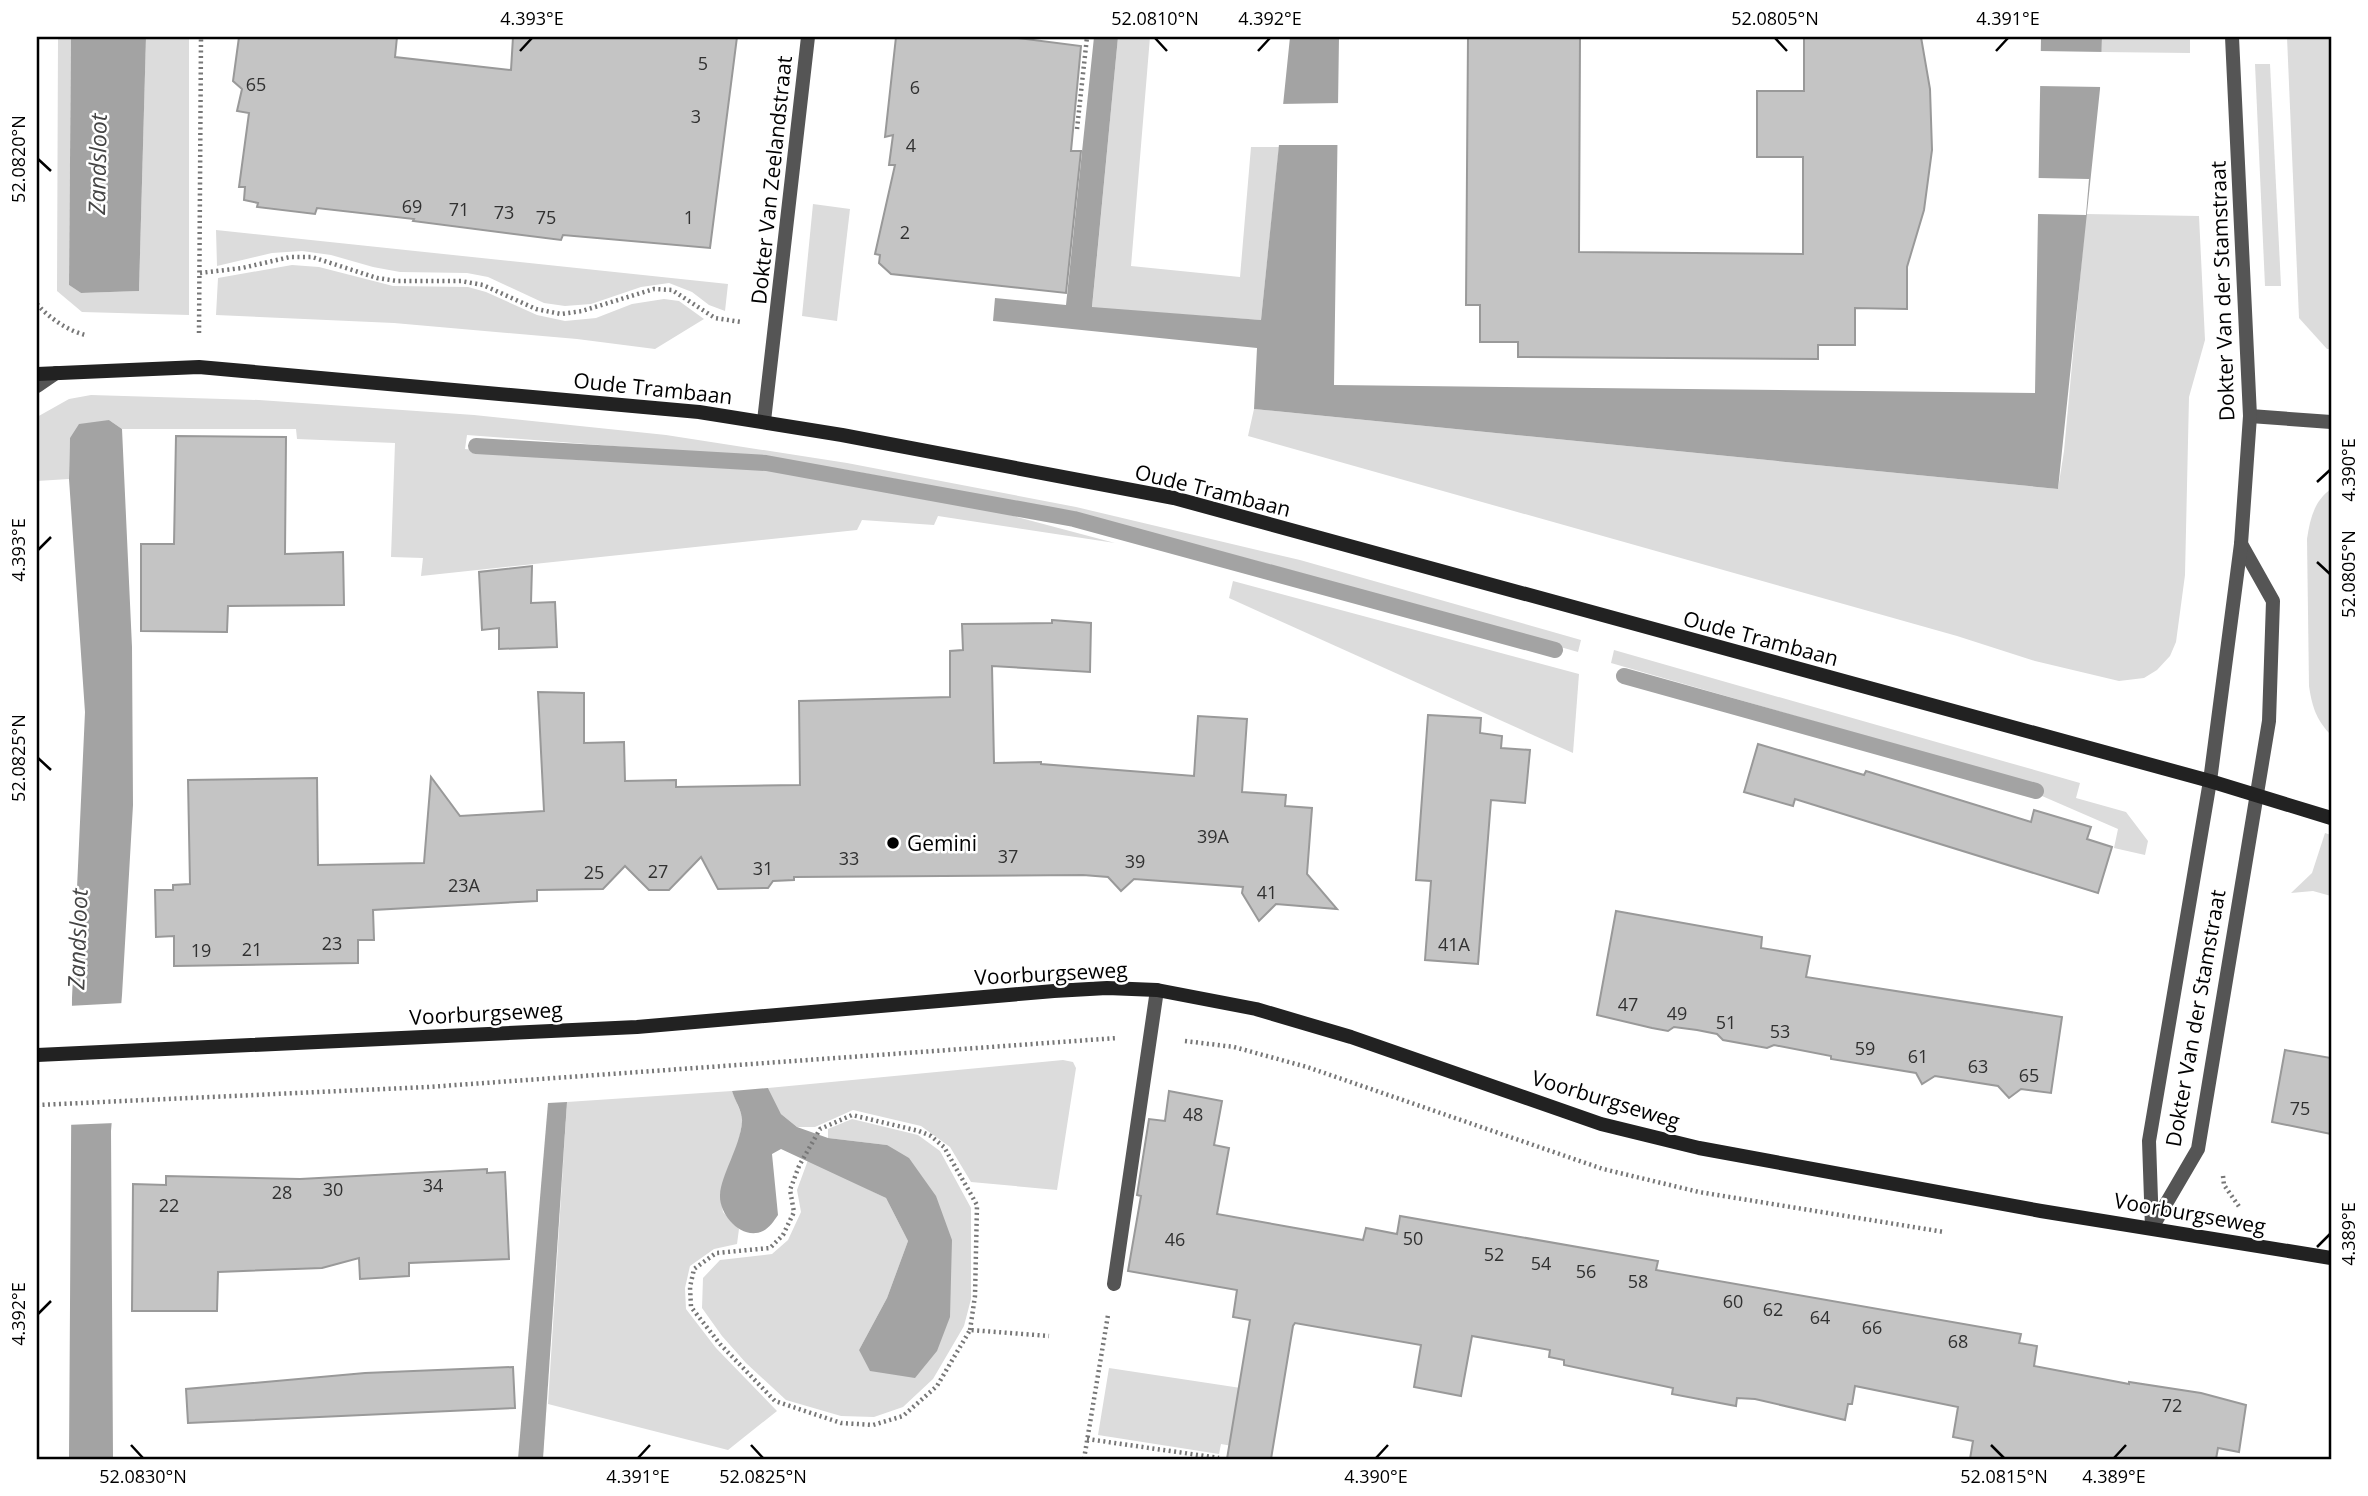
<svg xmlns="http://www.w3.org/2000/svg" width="2368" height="1496" viewBox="0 0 2368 1496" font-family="'Open Sans',sans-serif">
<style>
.green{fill:#dcdcdc}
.water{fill:#a3a3a3}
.pier{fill:#fff}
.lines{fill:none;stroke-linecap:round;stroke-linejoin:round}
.stream{stroke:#a3a3a3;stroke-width:16}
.building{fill:#c4c4c4;stroke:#999;stroke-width:2}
.path{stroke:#777;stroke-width:4.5;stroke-dasharray:2 3.5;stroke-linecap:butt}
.lane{stroke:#555;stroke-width:14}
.street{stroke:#555;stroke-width:14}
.secondary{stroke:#222;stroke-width:14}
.ticks{fill:none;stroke:#000;stroke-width:2.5}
.poi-dot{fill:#000;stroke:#fff;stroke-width:2.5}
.labels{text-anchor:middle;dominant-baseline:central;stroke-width:5;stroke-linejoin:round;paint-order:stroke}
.number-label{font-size:18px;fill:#313131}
.street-label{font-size:21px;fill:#000;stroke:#fff}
.poi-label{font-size:21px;fill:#000;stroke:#fff;text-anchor:start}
.water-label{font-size:23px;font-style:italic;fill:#444;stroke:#fff}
.neatline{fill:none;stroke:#000;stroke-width:2.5}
.ticks-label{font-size:18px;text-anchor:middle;fill:#000}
</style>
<rect width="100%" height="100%" fill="#fff"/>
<g class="green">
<polygon points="58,37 71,37 69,285 81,293 139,291 146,37 189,37 189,315 82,312 57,291"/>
<polygon points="1118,37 1150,37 1131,266 1240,277 1251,147 1279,147 1261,320 1092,308"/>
<polygon points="2102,37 2190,37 2190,53 2101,52"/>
<polygon points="2287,37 2331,37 2331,349 2327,349 2299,318"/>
<polygon points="2255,64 2270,64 2281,286 2265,286"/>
<polygon points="813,204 850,209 837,321 802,316"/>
<polygon points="2086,214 2199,216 2205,340 2189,397 2185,575 2176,642 2170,656 2157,670 2144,678 2119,681 2035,661 1957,636 1248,436 1254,409 2058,489 2064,451"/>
<polygon points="216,230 728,284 725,311 709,305 692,292 669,283 641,287 591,304 565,306 544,303 488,277 467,273 400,272 373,267 331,255 302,251 272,253 217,266"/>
<polygon points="292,265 319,267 393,286 468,287 486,292 537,315 565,321 596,318 632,304 664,299 679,301 704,319 655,349 577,339 394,323 216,315 218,278"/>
<polygon points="91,395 259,400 474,415 666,435 847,463 1076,507 1300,560 1581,640 1578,652 1297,572 1076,513 847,470 757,457 467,435 465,449 578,460 765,469 976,506 1115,543 938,516 934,525 862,520 857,530 421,576 423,558 391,557 395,443 297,439 296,429 122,429 109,420 70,438 69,479 37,481 37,417 69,399"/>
<path d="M2331,489V735C2316,720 2312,706 2309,686L2307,539C2310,519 2314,501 2331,489Z"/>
<polygon points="1233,581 1579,674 1573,753 1229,598"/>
<polygon points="1614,650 2080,783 2076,798 2126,812 2148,841 2145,855 2114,848 2118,829 2042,796 2043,787 1611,663"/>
<polygon points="2325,833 2331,835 2331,896 2313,891 2291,893 2312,873"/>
<polygon points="1063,1060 1073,1062 1076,1068 1057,1190 971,1182 950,1147 921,1126 853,1110 815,1127 797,1127 781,1114 768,1088"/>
<polygon points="732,1091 743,1118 739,1140 720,1194 723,1212 739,1229 737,1244 714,1249 690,1266 685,1288 686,1309 716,1348 777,1411 728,1450 548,1404 567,1102"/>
<polygon points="852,1119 918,1135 940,1151 971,1208 971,1299 964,1326 933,1379 903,1407 874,1417 841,1416 786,1400 746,1363 722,1336 702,1308 703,1278 720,1260 772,1254 788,1240 801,1212 797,1190 808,1160 886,1198 908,1241 887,1298 859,1350 937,1351 887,1145 828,1138 828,1129"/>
<polygon points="1109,1368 1281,1394 1271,1453 1221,1444 1219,1454 1098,1435"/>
</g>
<g class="water">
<polygon points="71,37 146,37 139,291 81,293 69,285"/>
<polygon points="1094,37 1118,37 1092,307 1261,320 1290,37 1339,37 1334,385 2035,393 2041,37 2102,37 2100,89 2058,489 1254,409 1257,348 993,321 995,298 1066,305"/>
<polygon points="109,420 122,429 132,647 133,805 122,995 111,1131 113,1459 69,1459 72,998 85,712 69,479 70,438 79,424"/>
<path d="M768,1088L781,1114L797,1127L828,1138L887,1145L909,1158L936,1196L952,1240L950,1317L937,1351L915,1378L870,1371L859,1350L887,1298L908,1241L886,1198L781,1149L772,1154L778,1215C774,1221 769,1228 763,1231C742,1241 719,1215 720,1195C721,1175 740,1147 742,1122C743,1112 735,1101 732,1091Z"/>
<polygon points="567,1102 543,1459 518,1459 548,1103"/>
</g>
<g class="pier">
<polygon points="2039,51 2105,52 2102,87 2038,86"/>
<polygon points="1341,103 1341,145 1275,145 1279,104"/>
<polygon points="2038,178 2089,179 2086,215 2037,214"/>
<polygon points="124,1003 115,1123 66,1125 68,1006"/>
</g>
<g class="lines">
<g class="stream">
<polyline points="476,446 766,463 1074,519 1555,650"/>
<polyline points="1624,676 2036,791"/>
</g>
</g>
<g class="building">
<polygon points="239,37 397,37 395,57 511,70 513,37 737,37 710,248 563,235 561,240 413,221 414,219 317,208 315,214 257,207 258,203 244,200 245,187 239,187 249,113 237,111 242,89 233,81"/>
<polygon points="896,37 1010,37 1081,46 1071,151 1081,151 1066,293 891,274 879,263 880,255 875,254 895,165 889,165 893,135 885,137"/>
<polygon points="1468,37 1580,37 1579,252 1803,254 1803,157 1757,157 1757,91 1804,91 1804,37 1921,37 1930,89 1932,150 1924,210 1907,267 1907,309 1855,308 1855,345 1818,345 1818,359 1518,357 1518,342 1480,342 1480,305 1466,305"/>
<polygon points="176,436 286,437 285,554 343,552 344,605 228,606 227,632 141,631 141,544 174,544"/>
<polygon points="532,566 531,603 555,602 557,647 499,649 499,628 482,630 479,572"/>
<polygon points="1052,620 1091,623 1090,672 992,666 994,763 1041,762 1041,764 1194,776 1198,716 1247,719 1242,792 1286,795 1285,806 1312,808 1307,874 1337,909 1276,904 1259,921 1242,893 1243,887 1134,879 1121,891 1108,877 1083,875 794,877 794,880 773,881 768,888 718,889 701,857 669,890 649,890 625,866 603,889 537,890 537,901 373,910 374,940 358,940 358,963 174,966 174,936 156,937 155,890 173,890 173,885 190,884 188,780 317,778 318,865 424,863 431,777 460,816 544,811 538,692 584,693 584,743 624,742 625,781 676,780 676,787 800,785 799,701 950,697 950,651 963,650 962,624 1052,623"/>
<polygon points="1428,715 1481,718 1480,733 1502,736 1501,748 1530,750 1525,803 1491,800 1478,964 1425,960 1431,881 1416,880"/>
<polygon points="1758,744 1864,775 1866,771 2031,822 2034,810 2091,827 2087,839 2112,847 2098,893 1795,799 1793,806 1744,792"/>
<polygon points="1616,911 1762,937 1761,948 1810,956 1806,977 2062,1017 2051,1093 2021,1089 2009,1098 1998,1086 1935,1076 1922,1084 1916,1073 1831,1059 1831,1056 1774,1045 1767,1048 1723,1040 1717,1034 1697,1030 1674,1027 1668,1031 1652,1028 1597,1015"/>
<polygon points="2285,1050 2331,1058 2331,1134 2272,1122"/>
<polygon points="1169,1091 1222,1101 1214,1145 1229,1148 1217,1214 1363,1240 1366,1228 1397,1234 1400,1216 1658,1261 1656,1270 2021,1334 2019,1343 2037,1346 2034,1366 2129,1384 2129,1382 2201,1393 2246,1405 2239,1452 2218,1448 2216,1459 1970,1459 1973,1441 1953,1437 1958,1407 1855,1386 1852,1404 1848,1404 1845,1420 1755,1399 1737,1398 1736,1406 1672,1394 1673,1388 1564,1365 1564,1360 1549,1357 1550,1350 1472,1336 1461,1396 1414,1387 1421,1345 1295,1323 1293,1326 1271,1459 1227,1459 1250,1320 1233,1317 1237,1290 1128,1271 1141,1196 1137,1195 1149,1119 1165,1121"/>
<polygon points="487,1169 487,1173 505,1172 509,1259 409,1263 409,1276 360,1279 359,1258 322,1268 218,1272 217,1311 132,1311 133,1184 166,1185 166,1176 300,1179"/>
<polygon points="513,1367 515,1408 188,1423 186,1389 365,1373"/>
</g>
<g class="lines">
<g class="path">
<polyline points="1077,129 1087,37"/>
<polyline points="200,273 242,268 290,257 312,257 377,278 397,281 461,281 483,285 536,309 561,314 582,311 654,289 672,290 715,318 741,322"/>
<path d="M37,304C49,318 67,330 85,335"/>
<polyline points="199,333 201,37"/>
<polyline points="1185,1041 1234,1047 1307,1067 1603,1169 1699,1192 1944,1232"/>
<polyline points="37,1105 428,1087 1117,1038"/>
<polyline points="2223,1176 2224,1185 2240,1208"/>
<polyline points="970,1330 975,1296 977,1205 944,1147 931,1136 919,1131 852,1115 820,1129 799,1166 790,1190 794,1212 783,1235 770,1248 716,1253 694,1269 690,1287 691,1307 720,1344 775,1401 841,1423 873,1425 903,1416 937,1386 970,1330 1049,1336"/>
<polyline points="1087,1439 1219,1458"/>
<polyline points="1084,1459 1108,1315"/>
</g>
<g class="lane">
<polyline points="37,386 56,373"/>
<polyline points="1114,1284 1157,990"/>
</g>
<g class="street">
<polyline points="2250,416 2331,422"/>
<polyline points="764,421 808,37"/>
<polyline points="2153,1226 2198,1149 2269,721 2273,601 2241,544"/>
<polyline points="2152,1228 2149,1141 2210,781 2241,544 2250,416 2232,37"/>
</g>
<g class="secondary">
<polyline points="37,374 199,367 699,412 842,435 1174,498 2210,781 2331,818"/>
<polyline points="37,1055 637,1027 1054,991 1107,988 1157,990 1256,1009 1351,1037 1601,1124 1699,1148 2041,1211 2331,1258"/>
</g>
</g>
<path class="ticks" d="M1155,38L1167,51M1775,38L1787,51M520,51L532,38M1258,51L1270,38M1996,51L2008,38M38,159L51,171M2317,482L2330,470M38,550L51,537M2317,562L2330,574M38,758L51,770M2317,1247L2330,1234M38,1314L51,1301M131,1445L143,1458M751,1445L763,1458M1991,1445L2004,1458M638,1458L650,1445M1376,1458L1388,1445M2114,1458L2126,1445"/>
<circle class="poi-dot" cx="893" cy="843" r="7"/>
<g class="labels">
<g class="number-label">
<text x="703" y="63">5</text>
<text x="256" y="84">65</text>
<text x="915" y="87">6</text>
<text x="696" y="116">3</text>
<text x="911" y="145">4</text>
<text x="412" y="206">69</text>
<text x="459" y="209">71</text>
<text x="504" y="212">73</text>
<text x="546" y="217">75</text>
<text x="689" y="217">1</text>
<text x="905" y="232">2</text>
<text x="1213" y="836">39A</text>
<text x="1008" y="856">37</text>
<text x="849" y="858">33</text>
<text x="1135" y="861">39</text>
<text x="763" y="868">31</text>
<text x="658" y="871">27</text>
<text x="594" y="872">25</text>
<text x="464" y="885">23A</text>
<text x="1267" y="892">41</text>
<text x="332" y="943">23</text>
<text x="1454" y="944">41A</text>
<text x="252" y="949">21</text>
<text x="201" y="950">19</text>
<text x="1628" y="1004">47</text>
<text x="1677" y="1013">49</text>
<text x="1726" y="1022">51</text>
<text x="1780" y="1031">53</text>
<text x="1865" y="1048">59</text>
<text x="1918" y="1056">61</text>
<text x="1978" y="1066">63</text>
<text x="2029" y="1075">65</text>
<text x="2300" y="1108">75</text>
<text x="1193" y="1114">48</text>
<text x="433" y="1185">34</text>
<text x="333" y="1189">30</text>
<text x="282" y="1192">28</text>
<text x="169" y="1205">22</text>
<text x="1413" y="1238">50</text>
<text x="1175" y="1239">46</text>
<text x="1494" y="1254">52</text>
<text x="1541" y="1263">54</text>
<text x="1586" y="1271">56</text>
<text x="1638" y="1281">58</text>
<text x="1733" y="1301">60</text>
<text x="1773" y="1309">62</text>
<text x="1820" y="1317">64</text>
<text x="1872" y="1327">66</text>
<text x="1958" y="1341">68</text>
<text x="2172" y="1405">72</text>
</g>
<g class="street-label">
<text transform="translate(771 180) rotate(-84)">Dokter Van Zeelandstraat</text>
<text transform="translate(2222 291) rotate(-92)">Dokter Van der Stamstraat</text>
<text transform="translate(653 388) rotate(6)">Oude Trambaan</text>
<text transform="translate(1213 490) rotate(14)">Oude Trambaan</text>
<text transform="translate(1761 638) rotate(15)">Oude Trambaan</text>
<text transform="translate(1051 973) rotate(-3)">Voorburgseweg</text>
<text transform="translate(486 1013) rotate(-3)">Voorburgseweg</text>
<text transform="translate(2195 1018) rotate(-80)">Dokter Van der Stamstraat</text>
<text transform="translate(1606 1099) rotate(17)">Voorburgseweg</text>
<text transform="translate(2190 1213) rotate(10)">Voorburgseweg</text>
</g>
<g class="poi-label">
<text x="907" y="843">Gemini</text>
</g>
<g class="water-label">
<text transform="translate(97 164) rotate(-89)">Zandsloot</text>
<text transform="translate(77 939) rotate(-88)">Zandsloot</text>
</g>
</g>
<rect width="2368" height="1496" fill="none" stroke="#ffffff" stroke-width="77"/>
<rect x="38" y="38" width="2292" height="1420" class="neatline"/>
<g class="ticks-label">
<text x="532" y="25">4.393°E</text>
<text x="1155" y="25">52.0810°N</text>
<text x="1270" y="25">4.392°E</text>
<text x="1775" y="25">52.0805°N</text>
<text x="2008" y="25">4.391°E</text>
<text transform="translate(19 159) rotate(-90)" y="6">52.0820°N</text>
<text transform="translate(2349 470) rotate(-90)" y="6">4.390°E</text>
<text transform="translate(19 550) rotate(-90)" y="6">4.393°E</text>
<text transform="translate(2349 574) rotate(-90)" y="6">52.0805°N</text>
<text transform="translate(19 758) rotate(-90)" y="6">52.0825°N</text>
<text transform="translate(2349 1234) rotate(-90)" y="6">4.389°E</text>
<text transform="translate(19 1314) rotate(-90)" y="6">4.392°E</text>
<text x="143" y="1483">52.0830°N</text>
<text x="638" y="1483">4.391°E</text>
<text x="763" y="1483">52.0825°N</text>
<text x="1376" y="1483">4.390°E</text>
<text x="2004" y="1483">52.0815°N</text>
<text x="2114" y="1483">4.389°E</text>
</g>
</svg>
